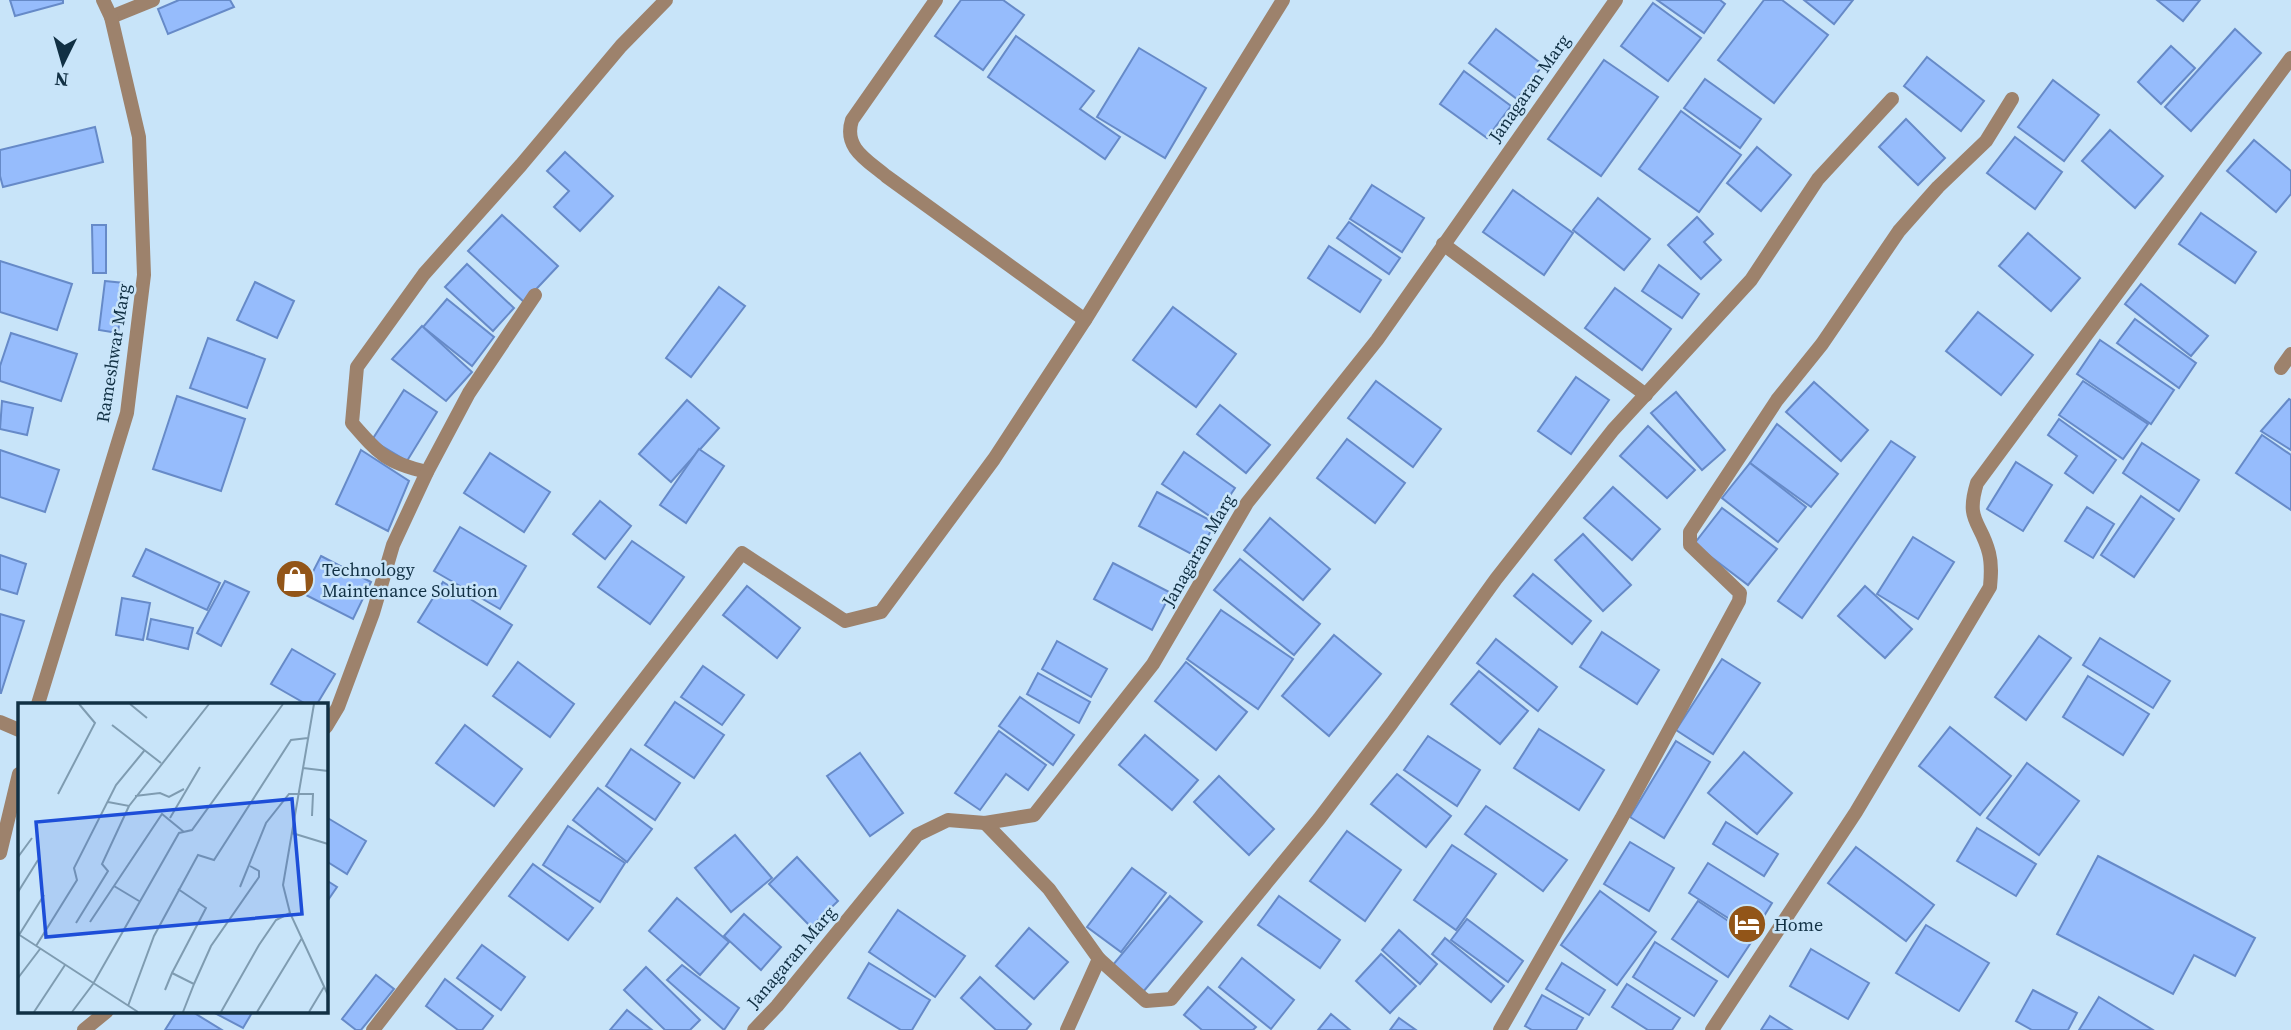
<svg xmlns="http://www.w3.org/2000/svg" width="2291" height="1030" viewBox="0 0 2291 1030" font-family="'Source Serif 4',serif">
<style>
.building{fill:#96bcfc;stroke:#668ac8;stroke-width:2}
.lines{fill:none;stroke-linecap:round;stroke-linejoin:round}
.street{stroke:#9d826c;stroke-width:14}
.labels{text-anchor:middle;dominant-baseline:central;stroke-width:5;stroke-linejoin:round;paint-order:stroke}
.street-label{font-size:18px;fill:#113044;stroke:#c8e4f9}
.poi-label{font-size:18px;fill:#113044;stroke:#c8e4f9;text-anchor:start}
.inset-road{fill:none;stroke:#7f9cb1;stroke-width:2}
.view{fill:#1d4ed8;fill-opacity:0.15;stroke:#1d4ed8;stroke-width:3.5}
.inset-edge{fill:none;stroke:#113044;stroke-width:3.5}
</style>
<rect width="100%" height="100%" fill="#c8e4f9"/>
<g class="building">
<polygon points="10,0 63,0 63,3 15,16"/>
<polygon points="179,0 230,0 234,7 168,34 158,9"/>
<polygon points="961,0 1003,0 1024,15 983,70 935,36"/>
<polygon points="1657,0 1720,0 1725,4 1704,33"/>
<polygon points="1764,0 1782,0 1828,35 1774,103 1718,60"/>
<polygon points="1804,0 1853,0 1834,24"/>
<polygon points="2157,0 2200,0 2183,21"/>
<polygon points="1653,3 1701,38 1668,81 1621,46"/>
<polygon points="1496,29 1543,65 1517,99 1469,63"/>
<polygon points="2235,29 2261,53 2191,131 2165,107"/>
<polygon points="1016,36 1094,91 1080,109 1120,137 1105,159 988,77"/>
<polygon points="2171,46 2195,68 2161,104 2138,82"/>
<polygon points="1139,48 1206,88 1165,158 1097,117"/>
<polygon points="1927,57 1984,101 1961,131 1904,86"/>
<polygon points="1604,60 1658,97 1601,176 1548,139"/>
<polygon points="1464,71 1511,106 1487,138 1440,104"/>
<polygon points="1705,79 1761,119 1740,148 1684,108"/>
<polygon points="2053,80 2099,115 2064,161 2018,127"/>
<polygon points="1681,111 1741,155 1699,212 1639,169"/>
<polygon points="1906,119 1945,158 1918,185 1879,147"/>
<polygon points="95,127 103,162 3,187 0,176 0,150"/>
<polygon points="2110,130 2163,176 2135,208 2082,161"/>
<polygon points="2015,137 2062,172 2035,209 1987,173"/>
<polygon points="2254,140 2291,171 2291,194 2276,212 2227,171"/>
<polygon points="1757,147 1791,175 1761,211 1727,183"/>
<polygon points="565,152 613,196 580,231 554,207 569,191 547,171"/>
<polygon points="1372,185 1424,218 1402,252 1350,219"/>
<polygon points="1513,190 1573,233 1544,275 1483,232"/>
<polygon points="1598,198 1650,239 1624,270 1573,230"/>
<polygon points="2201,213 2256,252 2235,283 2179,244"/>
<polygon points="502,215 558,266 524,302 468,251"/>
<polygon points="1697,217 1713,234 1704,242 1721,260 1701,279 1668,245"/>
<polygon points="1349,222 1400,258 1389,274 1337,238"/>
<polygon points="92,225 106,225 106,273 93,273"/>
<polygon points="2028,233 2080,278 2051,311 1999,266"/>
<polygon points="1329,246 1381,280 1360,312 1308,278"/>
<polygon points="0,261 72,284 57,330 0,312"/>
<polygon points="467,264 514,308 493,331 445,287"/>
<polygon points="1659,265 1699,294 1682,318 1642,291"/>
<polygon points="105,281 124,283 118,333 99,330"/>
<polygon points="255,282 294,301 277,338 237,320"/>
<polygon points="2141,284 2208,336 2191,356 2125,304"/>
<polygon points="719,287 745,306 691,377 666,358"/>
<polygon points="1615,288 1671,329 1642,370 1585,328"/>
<polygon points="447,299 494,337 472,366 423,327"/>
<polygon points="1173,307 1236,354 1196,407 1133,360"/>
<polygon points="1978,312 2033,355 2001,395 1946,351"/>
<polygon points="2135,319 2196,363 2179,388 2117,343"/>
<polygon points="422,326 472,372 446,401 392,359"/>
<polygon points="11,333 77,354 61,401 0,381 0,366"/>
<polygon points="208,338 265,359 247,408 190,388"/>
<polygon points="2100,340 2174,390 2151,424 2077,374"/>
<polygon points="1576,377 1609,400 1571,454 1538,431"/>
<polygon points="1376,381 1441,429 1413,467 1348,418"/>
<polygon points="2083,381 2148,424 2123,459 2059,415"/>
<polygon points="1814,382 1868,430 1841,461 1786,412"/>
<polygon points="404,390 437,412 407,461 372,440"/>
<polygon points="1676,392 1725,450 1702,470 1651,413"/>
<polygon points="177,396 245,419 221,491 153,469"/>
<polygon points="2289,399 2291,400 2291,450 2261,431"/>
<polygon points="687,400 719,428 671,482 639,454"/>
<polygon points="2,401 33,408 27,435 0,429"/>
<polygon points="1220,405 1270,445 1246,473 1197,434"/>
<polygon points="2059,419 2116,460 2093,493 2065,473 2077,456 2048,435"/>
<polygon points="1777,424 1838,474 1811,507 1750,463"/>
<polygon points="1648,426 1695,470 1667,498 1620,456"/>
<polygon points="2262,435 2291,455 2291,510 2236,473"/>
<polygon points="1347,439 1405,483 1375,523 1317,478"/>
<polygon points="1891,441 1915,457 1802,618 1778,601"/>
<polygon points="2142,443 2199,480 2179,511 2123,473"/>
<polygon points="699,449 724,466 686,523 660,505"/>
<polygon points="0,450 59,470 45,512 0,497"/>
<polygon points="361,450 409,481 388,531 336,504"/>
<polygon points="1184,452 1235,488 1214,519 1162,484"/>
<polygon points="490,453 550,492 524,532 464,493"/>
<polygon points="2016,462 2052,485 2023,531 1987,509"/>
<polygon points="1750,463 1806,507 1778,542 1722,498"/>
<polygon points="1613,487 1660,529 1632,560 1584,518"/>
<polygon points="1157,492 1215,523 1197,557 1139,526"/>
<polygon points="2141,496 2174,519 2134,577 2101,555"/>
<polygon points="600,501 631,526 605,559 573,534"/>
<polygon points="2087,507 2114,524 2093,558 2065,541"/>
<polygon points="1722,508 1777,549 1748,585 1694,544"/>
<polygon points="1270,518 1330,569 1303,600 1244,550"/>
<polygon points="460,527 526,566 500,609 434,571"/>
<polygon points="1583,534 1631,585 1603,611 1555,560"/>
<polygon points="1913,537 1954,562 1918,619 1877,594"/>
<polygon points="632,541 684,577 650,624 598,587"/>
<polygon points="146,549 220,583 207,610 133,576"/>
<polygon points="0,555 26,564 17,594 0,589"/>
<polygon points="321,556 371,582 353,619 302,593"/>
<polygon points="1240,559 1320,624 1294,655 1214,590"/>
<polygon points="1113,563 1171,593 1152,630 1094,599"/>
<polygon points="1533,574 1591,621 1572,644 1514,596"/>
<polygon points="225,581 249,592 221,646 197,633"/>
<polygon points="443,582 512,625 487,665 418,622"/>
<polygon points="747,586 800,628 777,658 723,615"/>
<polygon points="1865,586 1912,629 1885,658 1838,616"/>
<polygon points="122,598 150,603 143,640 116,635"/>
<polygon points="1221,610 1293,659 1258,709 1187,659"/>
<polygon points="0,614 24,621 1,693 0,693"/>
<polygon points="151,619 193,628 188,649 147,639"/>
<polygon points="1602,632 1659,670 1637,704 1580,667"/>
<polygon points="1334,635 1381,674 1329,736 1282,696"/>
<polygon points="2039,636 2071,658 2026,720 1995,697"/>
<polygon points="2100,638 2170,681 2153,708 2083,665"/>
<polygon points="1496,639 1557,687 1538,711 1477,663"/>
<polygon points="1057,641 1107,669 1091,697 1042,669"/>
<polygon points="292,649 335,674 317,704 306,704 271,684"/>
<polygon points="1722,659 1760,683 1713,754 1676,730"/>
<polygon points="518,662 574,704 550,737 493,696"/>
<polygon points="1186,662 1247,712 1216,750 1155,701"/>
<polygon points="703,666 744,695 722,725 681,697"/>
<polygon points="1479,671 1528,711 1500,744 1451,704"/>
<polygon points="1038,673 1090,702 1079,723 1027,694"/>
<polygon points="2088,676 2149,714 2123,755 2063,717"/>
<polygon points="1020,697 1074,735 1053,765 999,726"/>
<polygon points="675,702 724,735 694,778 645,745"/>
<polygon points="465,725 522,769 494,806 436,763"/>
<polygon points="1950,727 2011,776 1980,815 1919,766"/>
<polygon points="1539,729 1604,770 1579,810 1514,768"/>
<polygon points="999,731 1046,765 1028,790 1006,774 980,810 955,793"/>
<polygon points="1145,735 1198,780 1172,810 1119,765"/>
<polygon points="1428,736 1480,770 1457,806 1404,770"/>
<polygon points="1676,741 1710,762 1664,838 1630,817"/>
<polygon points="631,749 680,783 655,820 606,786"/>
<polygon points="1744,752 1792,793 1757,834 1708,793"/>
<polygon points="860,753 903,813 870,836 827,776"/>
<polygon points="2027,763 2079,801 2039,855 1987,818"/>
<polygon points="1397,774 1451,816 1426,847 1371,804"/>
<polygon points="1219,776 1274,829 1249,855 1194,802"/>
<polygon points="598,788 652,829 627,862 573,820"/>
<polygon points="1486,806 1567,860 1543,891 1465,834"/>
<polygon points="326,817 366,841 347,874 326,861"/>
<polygon points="1726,822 1778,854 1764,876 1713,844"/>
<polygon points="568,826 625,863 600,902 543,865"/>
<polygon points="1977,828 2036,864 2016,896 1957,861"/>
<polygon points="1347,831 1401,870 1365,921 1310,881"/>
<polygon points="735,835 772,878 731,912 695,868"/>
<polygon points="1630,842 1674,868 1649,911 1604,884"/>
<polygon points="1452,845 1496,874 1456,930 1414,900"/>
<polygon points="1856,847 1934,905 1906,941 1828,883"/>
<polygon points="2098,856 2255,938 2235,976 2194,955 2173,994 2057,934"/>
<polygon points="797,857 838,901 811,927 769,884"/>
<polygon points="1708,863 1772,903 1753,934 1689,893"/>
<polygon points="533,864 593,908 568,940 509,896"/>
<polygon points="1132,868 1166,893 1121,952 1087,927"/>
<polygon points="326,880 337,887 326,903"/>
<polygon points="1600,891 1656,932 1617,985 1561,945"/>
<polygon points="1170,896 1202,922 1143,992 1112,966"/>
<polygon points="1279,896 1340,940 1320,968 1258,925"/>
<polygon points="677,898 729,942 700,975 649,931"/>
<polygon points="1698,901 1754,938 1728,977 1672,939"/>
<polygon points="898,910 965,956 935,997 869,952"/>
<polygon points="744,914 781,947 761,970 724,936"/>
<polygon points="1467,919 1523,961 1508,982 1451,940"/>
<polygon points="1926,925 1989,963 1959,1011 1896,973"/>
<polygon points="1029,928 1068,962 1034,999 996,966"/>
<polygon points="1399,930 1437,964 1420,984 1382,950"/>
<polygon points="1445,938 1504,986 1491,1002 1432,954"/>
<polygon points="1655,942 1717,981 1694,1016 1633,977"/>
<polygon points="482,945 525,977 501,1010 457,978"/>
<polygon points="1811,949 1869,983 1848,1019 1790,986"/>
<polygon points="1381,954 1416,986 1390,1013 1356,981"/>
<polygon points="1242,958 1294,1000 1271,1029 1219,987"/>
<polygon points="869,963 930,1000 912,1030 901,1030 848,998"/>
<polygon points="1562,963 1605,990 1589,1015 1546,989"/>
<polygon points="682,965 739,1008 724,1030 667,980"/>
<polygon points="646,967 700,1020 690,1030 665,1030 624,990"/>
<polygon points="376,975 394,989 361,1030 356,1030 342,1019"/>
<polygon points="980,977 1031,1024 1026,1030 996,1030 961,998"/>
<polygon points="445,979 493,1016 482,1030 458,1030 426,1006"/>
<polygon points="1627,984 1680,1018 1672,1030 1648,1030 1612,1007"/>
<polygon points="1208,987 1256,1027 1253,1030 1202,1030 1184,1015"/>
<polygon points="2033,990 2077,1013 2068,1030 2032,1030 2016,1021"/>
<polygon points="1542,995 1583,1018 1576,1030 1532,1030 1525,1026"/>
<polygon points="2099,997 2153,1030 2079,1030"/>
<polygon points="627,1010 652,1030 610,1030"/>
<polygon points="177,1011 191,1011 222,1030 165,1030"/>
<polygon points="211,1011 253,1011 243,1028"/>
<polygon points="1331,1014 1350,1030 1318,1030"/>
<polygon points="1770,1016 1792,1030 1761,1030"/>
<polygon points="1399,1018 1416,1030 1390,1030"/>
</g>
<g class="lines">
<g class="street">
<path d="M936,0L852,120C843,148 867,160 886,176L1085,320"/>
<polyline points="111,17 153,0"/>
<polyline points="1443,244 1646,395"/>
<polyline points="2281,368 2291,354"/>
<path d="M427,472C386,463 378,453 352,423L357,367L424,274L521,165L621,46L666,0"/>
<polyline points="38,704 127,413 144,275 139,137 111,17 103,0"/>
<polyline points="0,722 19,730"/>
<polyline points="326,727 338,707 373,613 393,545 427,472 469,393 535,295"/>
<polyline points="985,823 1049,889 1099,959 1146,1001 1171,999 1319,819 1392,723 1496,579 1613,430 1751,280 1818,179 1892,99"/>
<polyline points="0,853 19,774"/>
<polyline points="84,1030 107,1011"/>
<polyline points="373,1030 742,553 845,621 881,612 994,459 1085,320 1283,0"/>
<polyline points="754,1030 777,1006 917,835 948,820 985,823 1034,815 1153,664 1247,503 1377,340 1616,0"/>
<polyline points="1067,1030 1099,959"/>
<polyline points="1500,1030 1621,819 1739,601 1740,593 1690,545 1690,532 1777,400 1822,344 1899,231 1938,187 1986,141 2012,99"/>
<path d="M1712,1030L1856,812L1990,587C1991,576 1992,565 1989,553C1981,521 1965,522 1977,483L2291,58"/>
</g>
</g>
<defs>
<g id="shop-disc" transform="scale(2.0125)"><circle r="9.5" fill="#925518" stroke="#c8e4f9"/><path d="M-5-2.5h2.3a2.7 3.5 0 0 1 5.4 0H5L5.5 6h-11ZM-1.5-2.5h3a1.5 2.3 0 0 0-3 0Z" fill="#fff"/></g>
<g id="hotel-disc" transform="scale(2.0125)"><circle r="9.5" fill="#925518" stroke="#c8e4f9"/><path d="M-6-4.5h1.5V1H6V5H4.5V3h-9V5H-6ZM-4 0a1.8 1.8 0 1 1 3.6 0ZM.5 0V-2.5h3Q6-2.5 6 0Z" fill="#fff"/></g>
</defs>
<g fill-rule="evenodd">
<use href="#shop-disc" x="295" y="579"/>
<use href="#hotel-disc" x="1747" y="924"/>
</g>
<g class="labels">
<g class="street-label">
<text transform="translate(1529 88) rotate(-55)">Janagaran Marg</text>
<text transform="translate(113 353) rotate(-81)">Rameshwar Marg</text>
<text transform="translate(1198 550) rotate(-60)">Janagaran Marg</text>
<text transform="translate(791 957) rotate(-50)">Janagaran Marg</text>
</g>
<g class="poi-label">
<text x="322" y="569">Technology<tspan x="322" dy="21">Maintenance Solution</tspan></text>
<text x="1774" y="924">Home</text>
</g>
</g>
<g transform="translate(18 703)">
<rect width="310" height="310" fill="#c8e4f9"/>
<path class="inset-road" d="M112,1L129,15M296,1L265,182L272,210L310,292M94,22L143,60M285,65L310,68M40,91L77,20L61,1M117,93L142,90L151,94L166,86M90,99L111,103L191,1M152,115L182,64M274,130L310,141M0,154L14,135M96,183L121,198M222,184L248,120L271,91H295L294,113M0,189L20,157M72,219L144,111L166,129M58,220L90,168L84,161L111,103M0,231L120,309M1,232L26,192M18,243L59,177L56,165L98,82L126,48M154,270L188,205L160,186M0,275L22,246M176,281L193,243L241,174V168L232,163M147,287L154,270L176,281L165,309M110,303L136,233L180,152L196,157L273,37L290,35M16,309L47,262M54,309L75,281L161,130L174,127L265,1M203,309L241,242L258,217L272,210M239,309L284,235M291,309L306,284"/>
<path class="view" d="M274,96L284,211L28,234L18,119Z"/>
<rect width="310" height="310" class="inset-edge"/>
</g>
<g transform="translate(63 63) rotate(185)" stroke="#c8e4f9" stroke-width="5" paint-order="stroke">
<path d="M0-5L12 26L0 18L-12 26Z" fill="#113044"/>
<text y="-10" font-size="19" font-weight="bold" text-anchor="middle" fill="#113044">N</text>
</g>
</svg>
